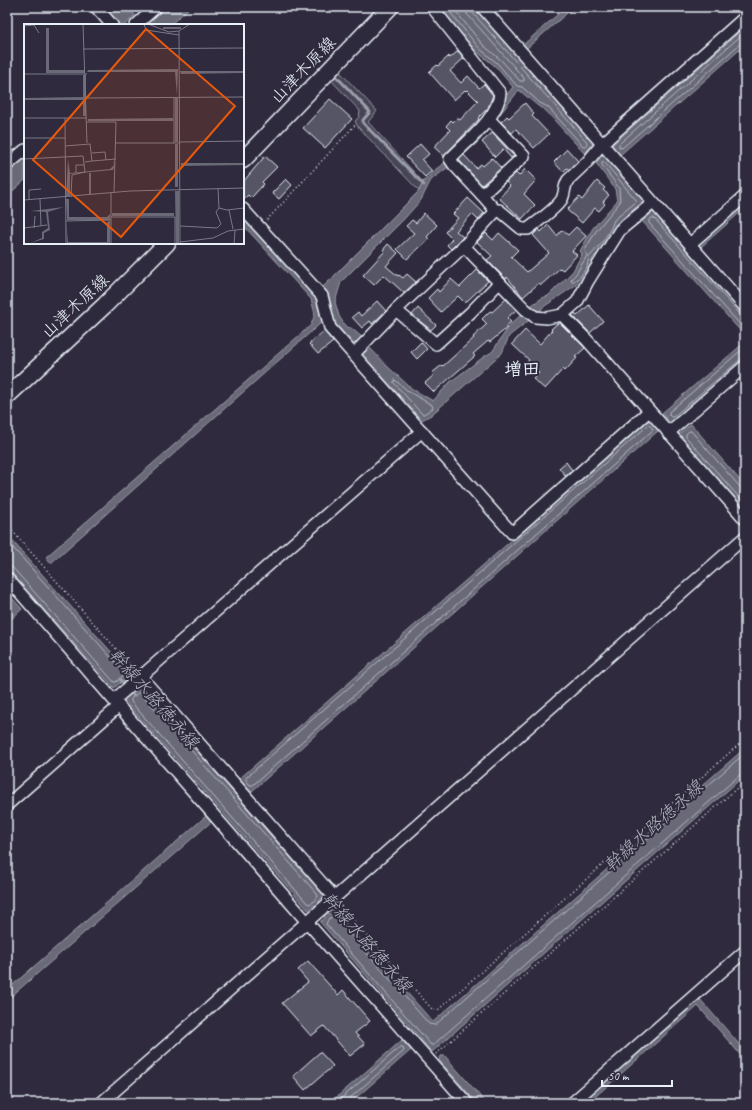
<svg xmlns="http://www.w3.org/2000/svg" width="752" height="1110" viewBox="0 0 752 1110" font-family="Caveat,'Klee One',sans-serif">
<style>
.green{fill:#464455;stroke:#979aa6}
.water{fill:#696978;stroke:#9c9fab}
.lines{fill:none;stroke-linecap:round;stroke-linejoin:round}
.shore{stroke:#b5bbc5;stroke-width:1}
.stream{stroke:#9c9fab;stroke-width:3}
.building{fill:#575565;stroke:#e8f1f8}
.street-casing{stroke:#e8f1f8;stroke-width:14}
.secondary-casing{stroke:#e8f1f8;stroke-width:19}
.path{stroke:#e8f1f8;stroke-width:1.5;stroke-dasharray:1 3;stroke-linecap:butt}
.street{stroke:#2f2a3d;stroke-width:11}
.secondary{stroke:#2f2a3d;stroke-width:16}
.labels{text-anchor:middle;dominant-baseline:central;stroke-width:4;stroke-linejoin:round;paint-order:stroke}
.street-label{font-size:17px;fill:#e8f1f8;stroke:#2f2a3d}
.neighbourhood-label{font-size:18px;font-weight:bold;fill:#e8f1f8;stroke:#2f2a3d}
.water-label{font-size:18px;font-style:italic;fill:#afb4be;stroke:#2f2a3d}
.inset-river{fill:none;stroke:#696978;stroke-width:2}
.inset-road{fill:none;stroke:#797a88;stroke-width:1}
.view{fill:#e8590c;fill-opacity:0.15;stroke:#e8590c;stroke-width:2}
.inset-edge{fill:none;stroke:#e8f1f8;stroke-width:2}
</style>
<rect width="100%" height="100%" fill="#2f2a3d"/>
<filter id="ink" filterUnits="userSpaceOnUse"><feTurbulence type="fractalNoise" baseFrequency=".025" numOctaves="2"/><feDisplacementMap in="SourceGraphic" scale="8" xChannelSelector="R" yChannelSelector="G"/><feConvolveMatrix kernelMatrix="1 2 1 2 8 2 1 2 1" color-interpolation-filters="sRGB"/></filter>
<g filter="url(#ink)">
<polygon class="green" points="339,71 377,111 368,122 423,182 419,191 358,127 355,121 359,117 360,111 331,80"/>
<g class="water">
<polygon points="104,7 128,7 135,15 125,25 120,25"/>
<polygon points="164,7 190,7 170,25 143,25"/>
<polygon points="440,7 473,7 593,143 585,154 545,110 538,106 519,90 479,141 459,159 431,180 421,200 404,219 341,282 335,302 339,316 346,327 351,328 363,338 357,344 354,345 335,323 328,293 323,287 419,191 423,182 436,169 458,154 513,87 495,66 476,51"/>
<polygon points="566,7 574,7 527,48 523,45"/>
<polygon points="745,27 745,45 620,155 612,145"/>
<polygon points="603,154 644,201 617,223 615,229 605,246 593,258 590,269 583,280 542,308 539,313 533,312 529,307 542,298 548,296 573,271 582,254 580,251 593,228 617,201 615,189 596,163"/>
<polygon points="25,158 25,180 7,196 7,174"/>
<polygon points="745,203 745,208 701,247 698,244"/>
<polygon points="654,211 745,313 745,336 642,221"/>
<polygon points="243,216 316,295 322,322 51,563 46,557 311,325 315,314 311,299 243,225"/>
<polygon points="523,313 532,318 509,336 502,353 431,415 422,420 362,354 370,348 387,366 411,388 433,401 450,382 485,356 492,352 510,325"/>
<polygon points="745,342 745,361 671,424 662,413"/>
<polygon points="650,419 659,430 251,792 239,779"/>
<polygon points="691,424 745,486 745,511 678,435"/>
<polygon points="7,535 131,674 114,688 7,568"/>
<polygon points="12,598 22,609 7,623 7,602"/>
<polygon points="140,686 324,896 319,901 322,904 317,908 314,905 308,910 124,700"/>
<polygon points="745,748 745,775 432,1052 320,922 325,918 324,915 328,912 329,914 334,910 433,1022"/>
<polygon points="206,816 211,822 7,1000 7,990"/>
<polygon points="699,998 745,1051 745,1060 698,1006 588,1103 580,1103"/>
<polygon points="402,1040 411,1050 350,1103 330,1103"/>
<polygon points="441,1056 445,1056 486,1103 477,1103 439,1060"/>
</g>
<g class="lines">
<g class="shore">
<polyline points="446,7 479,48 497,63 517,86 522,87 540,103 548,107 583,146 586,146 587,142 471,11 470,7"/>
<polyline points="452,7 483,45 501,60 520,81 524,81 524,78 467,14 465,7"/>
<polyline points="745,32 619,144 619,147 622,148 741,43 745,42"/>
<polygon points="604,162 637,201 614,220 611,228 602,243 589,257 587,267 580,277 572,282 571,279 576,274 587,256 585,250 596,231 620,202 619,188 602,165 602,162"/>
<polyline points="745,315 740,314 654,218 652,218 649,220 649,223 745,330"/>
<polyline points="745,347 669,412 669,415 671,417 673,417 741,359 745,358"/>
<polygon points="395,380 409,392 432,405 433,408 424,414 422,414 394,383"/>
<polygon points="649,425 653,429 652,431 253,785 250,785 246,780 246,778"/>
<polyline points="745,489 740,487 691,431 689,431 686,434 686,437 745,504"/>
<polyline points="7,541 124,672 124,675 116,682 114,682 12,567 7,566"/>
<polygon points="138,693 141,693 317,894 318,896 315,901 309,904 307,903 131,702 131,699"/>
<polyline points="745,753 435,1025 429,1024 335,917 329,918 326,924 431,1045 433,1045 741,774 745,773"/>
<polyline points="336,1103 400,1047 403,1047 404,1051 350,1098 348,1103"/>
</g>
<g class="stream">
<polyline points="337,77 370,112 363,120 363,123 424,185"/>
<polyline points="120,679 134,696"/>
</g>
</g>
<g class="building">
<polygon points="458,51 464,58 450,71 461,83 468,76 479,88 484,84 493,95 488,108 478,118 479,119 444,156 434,147 450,130 446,126 451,120 453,122 457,118 460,120 478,101 467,90 466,91 465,90 454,100 429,72 437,65 438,66 449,56 450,58"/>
<polygon points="330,99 352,119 325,148 303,128"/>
<polygon points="525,103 534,114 532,116 549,134 534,148 516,129 512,133 501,122 507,116 509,118"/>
<polygon points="492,133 514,156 511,158 503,149 495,157 482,142"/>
<polygon points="420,144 429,154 422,160 432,171 425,177 406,157"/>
<polygon points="567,149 578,161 569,170 567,168 563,172 554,162"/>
<polygon points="464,155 476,168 481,164 483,166 492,158 501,168 482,185 459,160"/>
<polygon points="265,156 277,167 262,182 264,184 251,198 248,195 243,200 243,182"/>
<polygon points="525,169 536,180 524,194 535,205 522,219 499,198 510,186 506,182 509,179 516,173 519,176"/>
<polygon points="286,179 292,185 279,199 272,193"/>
<polygon points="597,181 605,188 603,190 609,195 603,202 605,204 599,211 595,208 582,223 567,210 579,197 582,200"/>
<polygon points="468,198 484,213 478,220 472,214 456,231 463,237 451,249 447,245 452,239 445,232 458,218 453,214"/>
<polygon points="424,213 437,225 427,237 429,239 407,259 397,249 414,233 406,226 412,220 416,223"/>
<polygon points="548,225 557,236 562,230 568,235 576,227 586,236 572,251 577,255 563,270 560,268 541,285 539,283 523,297 507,277 506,279 487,260 492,256 477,242 486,233 493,240 499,233 518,250 511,257 527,272 549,253 533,235 539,229 541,232"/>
<polygon points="388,244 398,253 386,266 398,276 399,275 403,278 407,274 416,282 404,293 384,275 374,285 363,275 385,251 383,250"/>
<polygon points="477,270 488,281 465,303 458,296 441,312 428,298 437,289 439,292 451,279 460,287"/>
<polygon points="506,299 516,310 507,318 511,322 505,327 507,328 490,342 488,341 473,354 475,356 434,392 425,383 434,375 432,373 442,365 443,366 474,338 473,337 487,324 482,319 490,311 492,312"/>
<polygon points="377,301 386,311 372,324 370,321 362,328 352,317 358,312 361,316"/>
<polygon points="589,305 603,321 590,333 572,315 575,313 577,316"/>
<polygon points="418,308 436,325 431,330 412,315"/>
<polygon points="558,323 560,323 585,348 575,357 577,358 565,371 563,369 545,389 533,379 539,373 527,362 529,360 512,344 525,330 540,344 552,330 551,329"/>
<polygon points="324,331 333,342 318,354 309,344"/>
<polygon points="421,342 427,349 417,359 411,352"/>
<polygon points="566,462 572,470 566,476 559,468"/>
<polygon points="308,961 338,995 343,990 370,1021 355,1033 365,1044 350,1056 324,1026 311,1036 282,1003 308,982 298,970"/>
<polygon points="320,1052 333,1066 305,1090 293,1076"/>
</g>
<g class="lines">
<g class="street-casing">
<g id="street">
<polyline points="96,7 112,25"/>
<path d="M432,7L500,93C499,117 466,142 450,159L454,165L482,195L496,211L499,210L522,229H528C538,221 556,209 562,199C565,193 564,186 568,180L588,161L602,144L745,17"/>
<polyline points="482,7 745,307"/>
<polyline points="136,25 156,7"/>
<polyline points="7,165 25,150"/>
<polyline points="482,195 524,156 489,119"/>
<polyline points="243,209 322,296 330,328 512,533 649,411"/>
<polyline points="496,211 464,246 525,309 535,317 547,318 562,315 577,302 588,281 620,230 653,203"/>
<polyline points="690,244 745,196"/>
<polyline points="396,310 436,344 470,313 499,283"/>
<polyline points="562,315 587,340 745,519"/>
<polyline points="354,354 396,310 464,246"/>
<polyline points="668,433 745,366"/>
<polyline points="7,578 307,922 467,1103"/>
<polyline points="141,677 335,898"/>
<polyline points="114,700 422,431"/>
<polyline points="7,805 119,706"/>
<polyline points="101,1103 745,537"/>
<polyline points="572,1103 745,951"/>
</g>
</g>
<g class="secondary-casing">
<g id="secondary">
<polyline points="243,160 390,7"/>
<polyline points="7,396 105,305 167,243"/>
</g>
</g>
<g class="path">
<polyline points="267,220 356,124"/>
<polyline points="7,525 134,669"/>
<polyline points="341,906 432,1009 438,1010 745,739"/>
<polyline points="436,1054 745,781"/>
</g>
<use href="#street" class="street"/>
<use href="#secondary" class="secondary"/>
</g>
</g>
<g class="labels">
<g class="street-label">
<text transform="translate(303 70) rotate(-46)">山津木原線</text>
<text transform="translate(75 306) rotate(-43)">山津木原線</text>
</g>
<g class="neighbourhood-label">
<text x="522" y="369">増田</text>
</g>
<g class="water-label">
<text transform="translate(154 698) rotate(49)">幹線水路徳永線</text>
<text transform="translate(653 826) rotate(-42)">幹線水路徳永線</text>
<text transform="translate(367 942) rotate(49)">幹線水路徳永線</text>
</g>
</g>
<g transform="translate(24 24)">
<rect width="220" height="220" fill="#2f2a3d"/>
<path d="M22,4H25V46H61V49H22ZM154,45L153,72L151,48H63L64,46ZM156,47H220V49L157,50ZM59,51H62V92H59V76H0V74L59,73ZM151,74H154V118H151ZM149,94V97H64V95ZM151,120H154V163H151ZM44,135L46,149L86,145L90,141L89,136L91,141L89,146L46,150V172H42ZM157,139H220V141L157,142ZM151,167H155V220H152ZM42,175H45V193H83L86,190V196H43ZM40,183L24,188L26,206L20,209V215L6,219L18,214V208L24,204L22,188L7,187ZM88,189H150V192H88ZM42,197L44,218H83V198L86,197V220H43Z" fill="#696978"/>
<path class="inset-river" d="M139,4H157M66,170V149"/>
<path class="inset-road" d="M59,0L63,119M120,0L122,6L155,11M124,0L145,8L155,7L166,0M0,2L10,1L15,9M155,7L156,220M59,25L220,24M0,50H63M150,73V119M63,74L220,73M0,94H63M41,94L42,220M63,98H92L90,169M0,114H41M156,118L220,117M92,119H156M41,122L66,120L68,137L61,138M68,129L81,128L82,136M0,135L59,132L61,148L48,151L47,173M68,137L92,135M52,149V141H60M87,169V220M16,175L17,202M0,176L106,167L220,164M5,176V166L17,165M195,184L203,186L220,184M205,186L209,205M87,193H151V220M42,197L87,196M156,202L193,204L197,200L192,188L195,184L194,164M0,204L23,201M10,204L11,192M156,218L189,214L204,207L220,205M210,220L211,206"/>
<path class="view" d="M122,5L211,82L97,213L9,136Z"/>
<rect width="220" height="220" class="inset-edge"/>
</g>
<rect width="752" height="1110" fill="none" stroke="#2f2a3d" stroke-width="24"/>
<rect x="12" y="12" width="728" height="1086" fill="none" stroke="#e8f1f8" stroke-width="1.5" filter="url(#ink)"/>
<path d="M602 1080v6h70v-6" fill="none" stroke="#e8f1f8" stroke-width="2"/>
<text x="608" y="1080" font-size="12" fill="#e8f1f8" stroke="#2f2a3d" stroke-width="3" paint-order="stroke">50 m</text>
</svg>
